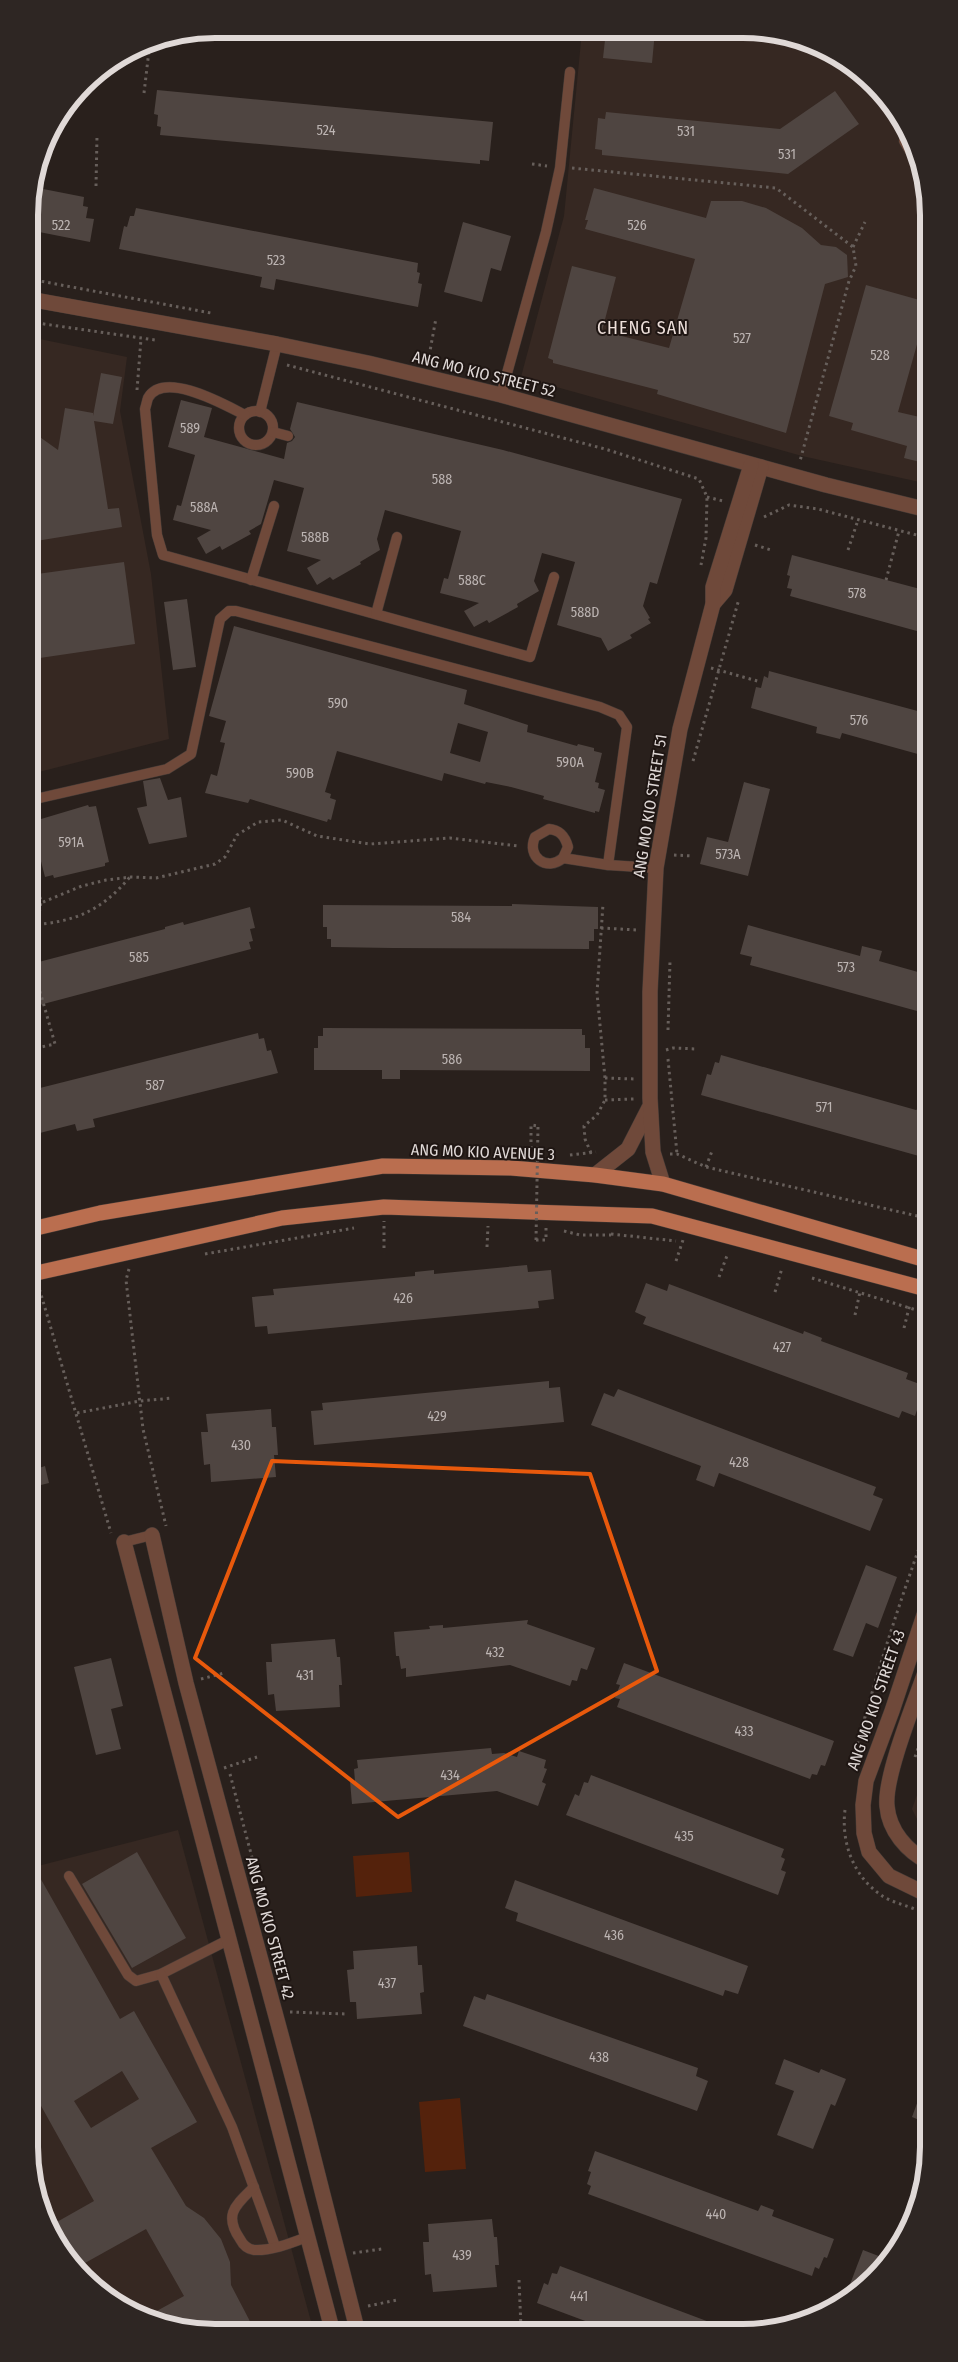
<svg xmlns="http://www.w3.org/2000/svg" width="958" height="2362" viewBox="0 0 958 2362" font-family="'Fira Sans Condensed',sans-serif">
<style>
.built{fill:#362822}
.green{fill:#54220c}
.building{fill:#4f4541;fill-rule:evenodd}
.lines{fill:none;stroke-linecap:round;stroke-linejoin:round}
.lane-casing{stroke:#433a36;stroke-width:11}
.street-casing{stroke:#433a36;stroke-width:16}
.primary-casing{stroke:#433a36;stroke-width:16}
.path{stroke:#675f5b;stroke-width:3;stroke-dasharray:2.5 4;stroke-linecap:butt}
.lane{stroke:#6f493a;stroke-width:10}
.street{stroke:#6f493a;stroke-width:15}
.primary{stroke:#ba6e4f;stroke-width:15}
.path-bridge{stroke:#675f5b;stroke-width:3;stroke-dasharray:2.5 4;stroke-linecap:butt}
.marked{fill:none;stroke:#e8590c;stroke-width:4;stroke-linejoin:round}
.labels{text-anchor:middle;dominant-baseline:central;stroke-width:4;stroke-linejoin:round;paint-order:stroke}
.number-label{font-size:14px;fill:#bcb4b2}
.street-label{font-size:16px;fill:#e0d9d7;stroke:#1f1613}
.neighbourhood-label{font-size:18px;letter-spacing:1px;fill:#eddfda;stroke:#1f1613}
.rim{fill:none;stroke:#e0d9d7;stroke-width:6}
</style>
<rect width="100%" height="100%" fill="#29201c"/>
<g class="built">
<polygon points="582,31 780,32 826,48 875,83 905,122 923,166 924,483 802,456 521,377 564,216"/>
<polygon points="30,337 127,357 120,411 151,574 169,739 31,774"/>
<polygon points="928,1764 928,1841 912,1809"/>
<polygon points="178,1830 313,2329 178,2330 132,2314 92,2287 54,2241 35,2196 34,1867"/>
</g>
<g class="green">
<polygon points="409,1852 412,1892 356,1897 353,1856"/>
<polygon points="460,2098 466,2169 425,2172 419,2102"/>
</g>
<g class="building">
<polygon points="606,31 655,31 652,63 603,58"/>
<polygon points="157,90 493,122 489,161 480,160 480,164 160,135 161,127 157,126 158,115 154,114"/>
<polygon points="835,91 859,124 788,174 602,155 602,150 595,149 598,118 605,119 606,112 780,129"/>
<polygon points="33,187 84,197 83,206 88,207 86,218 94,219 90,242 29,230 29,202"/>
<polygon points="594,188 706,218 711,201 742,201 766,208 802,228 821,245 836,247 847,255 848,277 825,284 786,433 657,394 658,390 553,363 553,360 548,358 572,266 616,277 602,331 669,348 695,259 585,229 588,220 585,220"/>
<polygon points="136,208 418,263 417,272 420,273 418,283 422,284 418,307 276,279 274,290 260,287 262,277 119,249 124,226 127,227 130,216 134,216"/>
<polygon points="463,222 511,236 501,271 491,268 482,302 444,292"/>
<polygon points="866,285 923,301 923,323 898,412 924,418 924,463 904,458 907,446 851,430 853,423 829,416"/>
<polygon points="101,373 122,377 113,424 94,421 108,509 119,508 122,527 30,542 30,430 58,450 65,408 93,413 93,416"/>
<polygon points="181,400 212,408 204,437 284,459 287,443 292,441 295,437 290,429 297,402 503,450 682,499 657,584 650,582 643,606 650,618 648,619 651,623 630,635 632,638 608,651 601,638 557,625 575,562 542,553 534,581 539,591 517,604 518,607 489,623 487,620 474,627 464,611 479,603 440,593 444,578 448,579 461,531 385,510 377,539 380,550 360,562 361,564 333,580 330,577 317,585 307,568 321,560 287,551 304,488 274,480 261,524 249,531 251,534 222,550 220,546 206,554 197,538 211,530 173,520 177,505 181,506 195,455 168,447"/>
<polygon points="792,555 924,590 924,633 790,596 792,589 787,588 790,576 787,575"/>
<polygon points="124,562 135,644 33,659 30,640 30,575"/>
<polygon points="187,599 196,667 173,670 164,602"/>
<path d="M234,626L467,690L464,704L528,725L527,732L577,746L578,744L594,748V751L602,753L595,782L599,783L598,788L605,790L599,812L595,811V813L543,799L544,796L511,787L486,782L485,784L444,773L442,781L337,751L325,792L331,794L330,798L336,800L331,820L328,819L327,822L250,799L248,803L205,793L211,774L217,776L225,743L220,742L226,721L209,716ZM458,723L488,732L480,762L450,753Z"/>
<polygon points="769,671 925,713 925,756 842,733 840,739 816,733 817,727 751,708 756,687 761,688 764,676 768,678"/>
<polygon points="160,778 168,800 181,797 187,837 149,844 137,808 147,806 143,781"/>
<polygon points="744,782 770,789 748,876 700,864 707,837 728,842"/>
<polygon points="88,805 89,807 96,806 109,862 105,863 105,866 54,878 53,875 45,877 31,822"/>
<polygon points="512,904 598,907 598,929 594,929 594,941 589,941 589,949 392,948 331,947 331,939 327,939 327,927 323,927 323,905 512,906"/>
<polygon points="250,907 255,928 250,929 253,941 249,942 251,949 32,1007 31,964 165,929 165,927 183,922 184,925"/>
<polygon points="748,925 860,956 862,946 882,951 879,961 925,974 925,1005 919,1003 917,1011 750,965 752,957 740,954"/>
<polygon points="323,1028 582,1029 582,1035 585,1035 585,1048 590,1048 590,1071 400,1070 400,1079 382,1079 382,1070 314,1070 314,1048 318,1048 318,1036 323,1036"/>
<polygon points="258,1033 259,1039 264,1038 267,1051 271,1050 278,1073 93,1119 95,1127 77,1131 75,1124 32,1135 32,1090"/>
<polygon points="721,1055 916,1110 926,1104 926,1158 701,1095 707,1074 711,1075 715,1062 719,1063"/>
<polygon points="527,1265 528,1272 551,1270 554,1299 538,1301 539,1308 268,1334 267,1326 255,1327 252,1297 274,1295 273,1289 415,1276 415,1272 434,1270 434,1274"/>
<polygon points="646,1283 667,1291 669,1284 803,1334 804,1331 822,1338 821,1341 908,1373 906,1379 925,1386 915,1416 902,1411 899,1418 643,1324 646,1317 635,1312"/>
<polygon points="549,1381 549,1388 560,1387 564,1422 314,1445 311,1411 323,1410 322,1403"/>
<polygon points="618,1389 876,1487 873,1495 883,1499 870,1531 719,1473 714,1487 696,1480 701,1466 591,1425 604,1393 614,1397"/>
<polygon points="271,1409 272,1427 276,1427 278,1455 274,1455 276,1477 211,1482 210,1464 204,1465 201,1432 208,1432 206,1414"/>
<polygon points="45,1466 49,1483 33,1487 33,1470"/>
<polygon points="866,1565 897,1577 878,1628 866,1623 853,1657 833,1650"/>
<polygon points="528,1620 527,1624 595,1648 587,1670 581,1668 577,1681 572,1680 570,1686 510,1665 406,1677 406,1668 401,1669 399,1656 396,1656 394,1632 430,1629 429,1626 443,1625 443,1628"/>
<polygon points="335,1639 337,1657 340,1657 342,1685 339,1685 340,1707 276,1711 274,1694 268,1695 266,1662 272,1662 271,1644"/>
<polygon points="111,1658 123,1706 111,1709 121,1749 96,1755 74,1667"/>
<polygon points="624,1663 834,1741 825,1766 821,1765 817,1775 812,1774 810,1779 617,1707 620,1699 615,1698 620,1685 616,1684"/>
<polygon points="491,1748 492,1754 504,1753 517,1757 519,1751 546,1760 544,1768 547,1769 542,1782 546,1784 538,1806 497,1791 352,1804 350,1781 355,1781 354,1769 358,1768 357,1760"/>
<polygon points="591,1775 784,1849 781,1857 785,1859 781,1870 786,1872 778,1895 566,1815 575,1794 579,1796 584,1782 588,1783"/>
<polygon points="137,1852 186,1938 132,1968 82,1884"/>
<path d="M34,1867L120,2019L134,2011L197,2122L151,2148L186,2206L204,2218L221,2239L230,2262L231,2285L254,2329L178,2330L144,2318L184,2296L146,2229L76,2268L54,2241L48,2227L94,2201L35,2095ZM122,2071L139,2099L91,2128L74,2101Z"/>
<polygon points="515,1880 748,1966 738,1994 725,1990 723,1996 516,1921 518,1913 505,1908"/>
<polygon points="417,1946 418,1965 422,1965 424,1992 420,1993 422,2014 357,2019 356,2002 350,2002 347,1970 354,1969 353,1951"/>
<polygon points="487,1994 698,2068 696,2076 708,2081 697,2111 463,2026 474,1996 485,2000"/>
<polygon points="784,2059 819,2073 821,2069 846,2079 835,2106 831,2104 813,2149 777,2135 794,2091 775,2084"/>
<polygon points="927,2076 929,2076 929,2124 912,2117"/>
<polygon points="595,2151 758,2211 761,2205 774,2210 772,2216 834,2239 827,2258 824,2257 819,2269 815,2267 812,2276 588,2194 591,2186 587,2184 591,2172 588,2171"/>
<polygon points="492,2219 494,2237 497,2237 499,2265 495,2265 497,2287 433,2292 431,2274 425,2275 423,2242 429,2242 428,2224"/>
<polygon points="863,2250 889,2260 883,2270 843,2303"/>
<polygon points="560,2266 720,2326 720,2327 604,2328 537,2303 544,2283 548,2285 552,2273 557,2274"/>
</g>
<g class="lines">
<g class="lane-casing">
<g id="lane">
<polyline points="904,141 923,173"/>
<polyline points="30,377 34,378"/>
<polyline points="501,395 546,232 560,168 570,72"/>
<circle cx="256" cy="428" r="17"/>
<polyline points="260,412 277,344"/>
<path d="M245,415C225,405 164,370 148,398C147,401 146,406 145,409L157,535L163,555L530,657L554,577"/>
<polyline points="273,432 288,436"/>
<polyline points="251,580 274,506"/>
<polyline points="376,614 397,537"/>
<polyline points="31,800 167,769 191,754 220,619 229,611 236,611 600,707 619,715 627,727 608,865"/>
<path d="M563,858L568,847C565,836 560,830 549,829L535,837C526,857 547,872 563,858L608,865L656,868"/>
<polyline points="124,1542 152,1535"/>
<polyline points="69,1876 128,1975 136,1981 161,1974 228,1940"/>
<polyline points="161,1974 232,2127 275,2246"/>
<path d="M254,2187C236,2205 223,2214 240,2239C243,2245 247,2249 254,2250C271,2251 291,2243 307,2237"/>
</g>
</g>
<g class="street-casing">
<g id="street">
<polyline points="29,299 277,344 368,363 501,395 826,485 924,509"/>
<polyline points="713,604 725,590 761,467"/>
<polyline points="595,1175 628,1149 649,1108"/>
<polyline points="663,1184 653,1152 650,1098 650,992 656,868 680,729 713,604 713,587 751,465"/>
<polyline points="152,1535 186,1683 304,2120 357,2329"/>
<polyline points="124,1542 332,2329"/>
<polyline points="927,1606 892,1711 866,1781 863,1805 864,1833 869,1852 889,1876 928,1895"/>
<path d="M927,1667C916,1699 884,1776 887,1806C889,1831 907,1851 928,1862"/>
</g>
</g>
<g class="primary-casing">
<g id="primary">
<polyline points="32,1229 100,1213 383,1166 511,1168 595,1175 663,1184 926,1260"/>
<polyline points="32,1274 282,1218 384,1207 652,1216 926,1289"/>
</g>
</g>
<g class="path">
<polyline points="144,93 150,42"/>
<polyline points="532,164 547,166"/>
<polyline points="572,168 776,188 853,247 856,266 849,281 800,461"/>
<polyline points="96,186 97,136"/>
<polyline points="853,247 865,222"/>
<polyline points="29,279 211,313"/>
<polyline points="30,322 155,340"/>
<polyline points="428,362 436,318"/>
<polyline points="287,365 605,449 699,479 707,497 706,538 701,565"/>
<polyline points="137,390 141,339"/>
<polyline points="707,497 723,501"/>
<polyline points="764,517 789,505 818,509 924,537"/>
<polyline points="755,545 771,550"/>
<polyline points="848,550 858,520"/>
<polyline points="886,580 899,531"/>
<polyline points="711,668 761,682"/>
<polyline points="693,761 739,599"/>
<polyline points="674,855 693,856"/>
<polyline points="31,859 41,902 39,914 31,928"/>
<polyline points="31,907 82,886 106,880 131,877 156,878 215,864 225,857 237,835 258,822 282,820 317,836 370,844 450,838 519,846"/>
<path d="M31,925C75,922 101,911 130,877"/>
<polyline points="601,928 637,930"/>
<polyline points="31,960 55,1044 32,1049"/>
<polyline points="668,1030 670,961"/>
<polyline points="666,1050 673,1048 697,1049"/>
<polyline points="668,1059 677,1154"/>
<polyline points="605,1078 635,1079"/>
<polyline points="605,1100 634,1099"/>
<polyline points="591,1153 585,1139 584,1126 597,1115 605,1100 605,1078 597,993 603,904"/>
<polyline points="670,1154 677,1154 706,1167 926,1218"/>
<polyline points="531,1155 531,1125 538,1126"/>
<polyline points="570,1155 596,1152"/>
<polyline points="706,1167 712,1151"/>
<polyline points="564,1231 580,1235 611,1235"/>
<polyline points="611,1234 676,1241"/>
<polyline points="536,1240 546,1240 546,1228"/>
<polyline points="487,1247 488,1226"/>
<polyline points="384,1248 384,1221"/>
<polyline points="205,1254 354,1228"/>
<polyline points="676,1261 683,1240"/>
<polyline points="129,1269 126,1280 143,1429 166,1526"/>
<polyline points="719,1277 728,1253"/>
<polyline points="812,1278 926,1313"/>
<polyline points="775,1292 782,1268"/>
<polyline points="32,1293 40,1291 111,1533"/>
<polyline points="855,1315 860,1292"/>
<polyline points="904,1328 910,1304"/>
<polyline points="77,1413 140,1401 173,1398"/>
<polyline points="919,1445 927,1447"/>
<polyline points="201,1679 224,1673"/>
<polyline points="915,1757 928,1720"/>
<polyline points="224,1768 257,1757"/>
<path d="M851,1769C872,1687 898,1606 927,1526"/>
<polyline points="230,1774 254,1865"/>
<path d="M845,1810C841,1842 853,1876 881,1895C890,1902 906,1905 917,1910"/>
<polyline points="290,2012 346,2014"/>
<polyline points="353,2253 382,2249"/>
<polyline points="519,2280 521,2328"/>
<polyline points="368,2306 397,2300"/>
</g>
<use href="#lane" class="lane"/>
<use href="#street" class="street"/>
<use href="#primary" class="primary"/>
<polyline class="path-bridge" points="536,1240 538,1126"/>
</g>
<path class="marked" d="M272,1461L590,1474L657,1671L398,1817L195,1658Z"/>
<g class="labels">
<g class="number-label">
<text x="326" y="130">524</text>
<text x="686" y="131">531</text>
<text x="787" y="154">531</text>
<text x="61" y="225">522</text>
<text x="637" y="225">526</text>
<text x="276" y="260">523</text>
<text x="742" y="338">527</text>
<text x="880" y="355">528</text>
<text x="190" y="428">589</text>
<text x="442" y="479">588</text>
<text x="204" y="507">588A</text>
<text x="315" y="537">588B</text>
<text x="472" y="580">588C</text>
<text x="857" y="593">578</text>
<text x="585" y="612">588D</text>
<text x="338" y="703">590</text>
<text x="859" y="720">576</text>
<text x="570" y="762">590A</text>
<text x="300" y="773">590B</text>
<text x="71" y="842">591A</text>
<text x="728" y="854">573A</text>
<text x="461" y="917">584</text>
<text x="139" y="957">585</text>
<text x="846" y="967">573</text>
<text x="452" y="1059">586</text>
<text x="155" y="1085">587</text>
<text x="824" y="1107">571</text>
<text x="403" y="1298">426</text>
<text x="782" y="1347">427</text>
<text x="437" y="1416">429</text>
<text x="241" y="1445">430</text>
<text x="739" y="1462">428</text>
<text x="495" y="1652">432</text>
<text x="305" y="1675">431</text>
<text x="744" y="1731">433</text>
<text x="450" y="1775">434</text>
<text x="684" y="1836">435</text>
<text x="614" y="1935">436</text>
<text x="387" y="1983">437</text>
<text x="599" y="2057">438</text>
<text x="716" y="2214">440</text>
<text x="462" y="2255">439</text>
<text x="579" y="2296">441</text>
</g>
<g class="street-label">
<text transform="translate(484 374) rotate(14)">ANG MO KIO STREET 52</text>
<text transform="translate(650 806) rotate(-81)">ANG MO KIO STREET 51</text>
<text transform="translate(483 1152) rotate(2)">ANG MO KIO AVENUE 3</text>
<text transform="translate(876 1700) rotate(-71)">ANG MO KIO STREET 43</text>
<text transform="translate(270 1928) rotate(75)">ANG MO KIO STREET 42</text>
</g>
<g class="neighbourhood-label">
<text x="643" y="328">CHENG SAN</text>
</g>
</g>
<path d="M0 0H958V2362H0ZM215 38H743A177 177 0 0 1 920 215V2147A177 177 0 0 1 743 2324H215A177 177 0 0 1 38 2147V215A177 177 0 0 1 215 38Z" fill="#2e2623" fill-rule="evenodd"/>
<path class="rim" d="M215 38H743A177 177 0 0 1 920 215V2147A177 177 0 0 1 743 2324H215A177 177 0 0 1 38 2147V215A177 177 0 0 1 215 38Z"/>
</svg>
